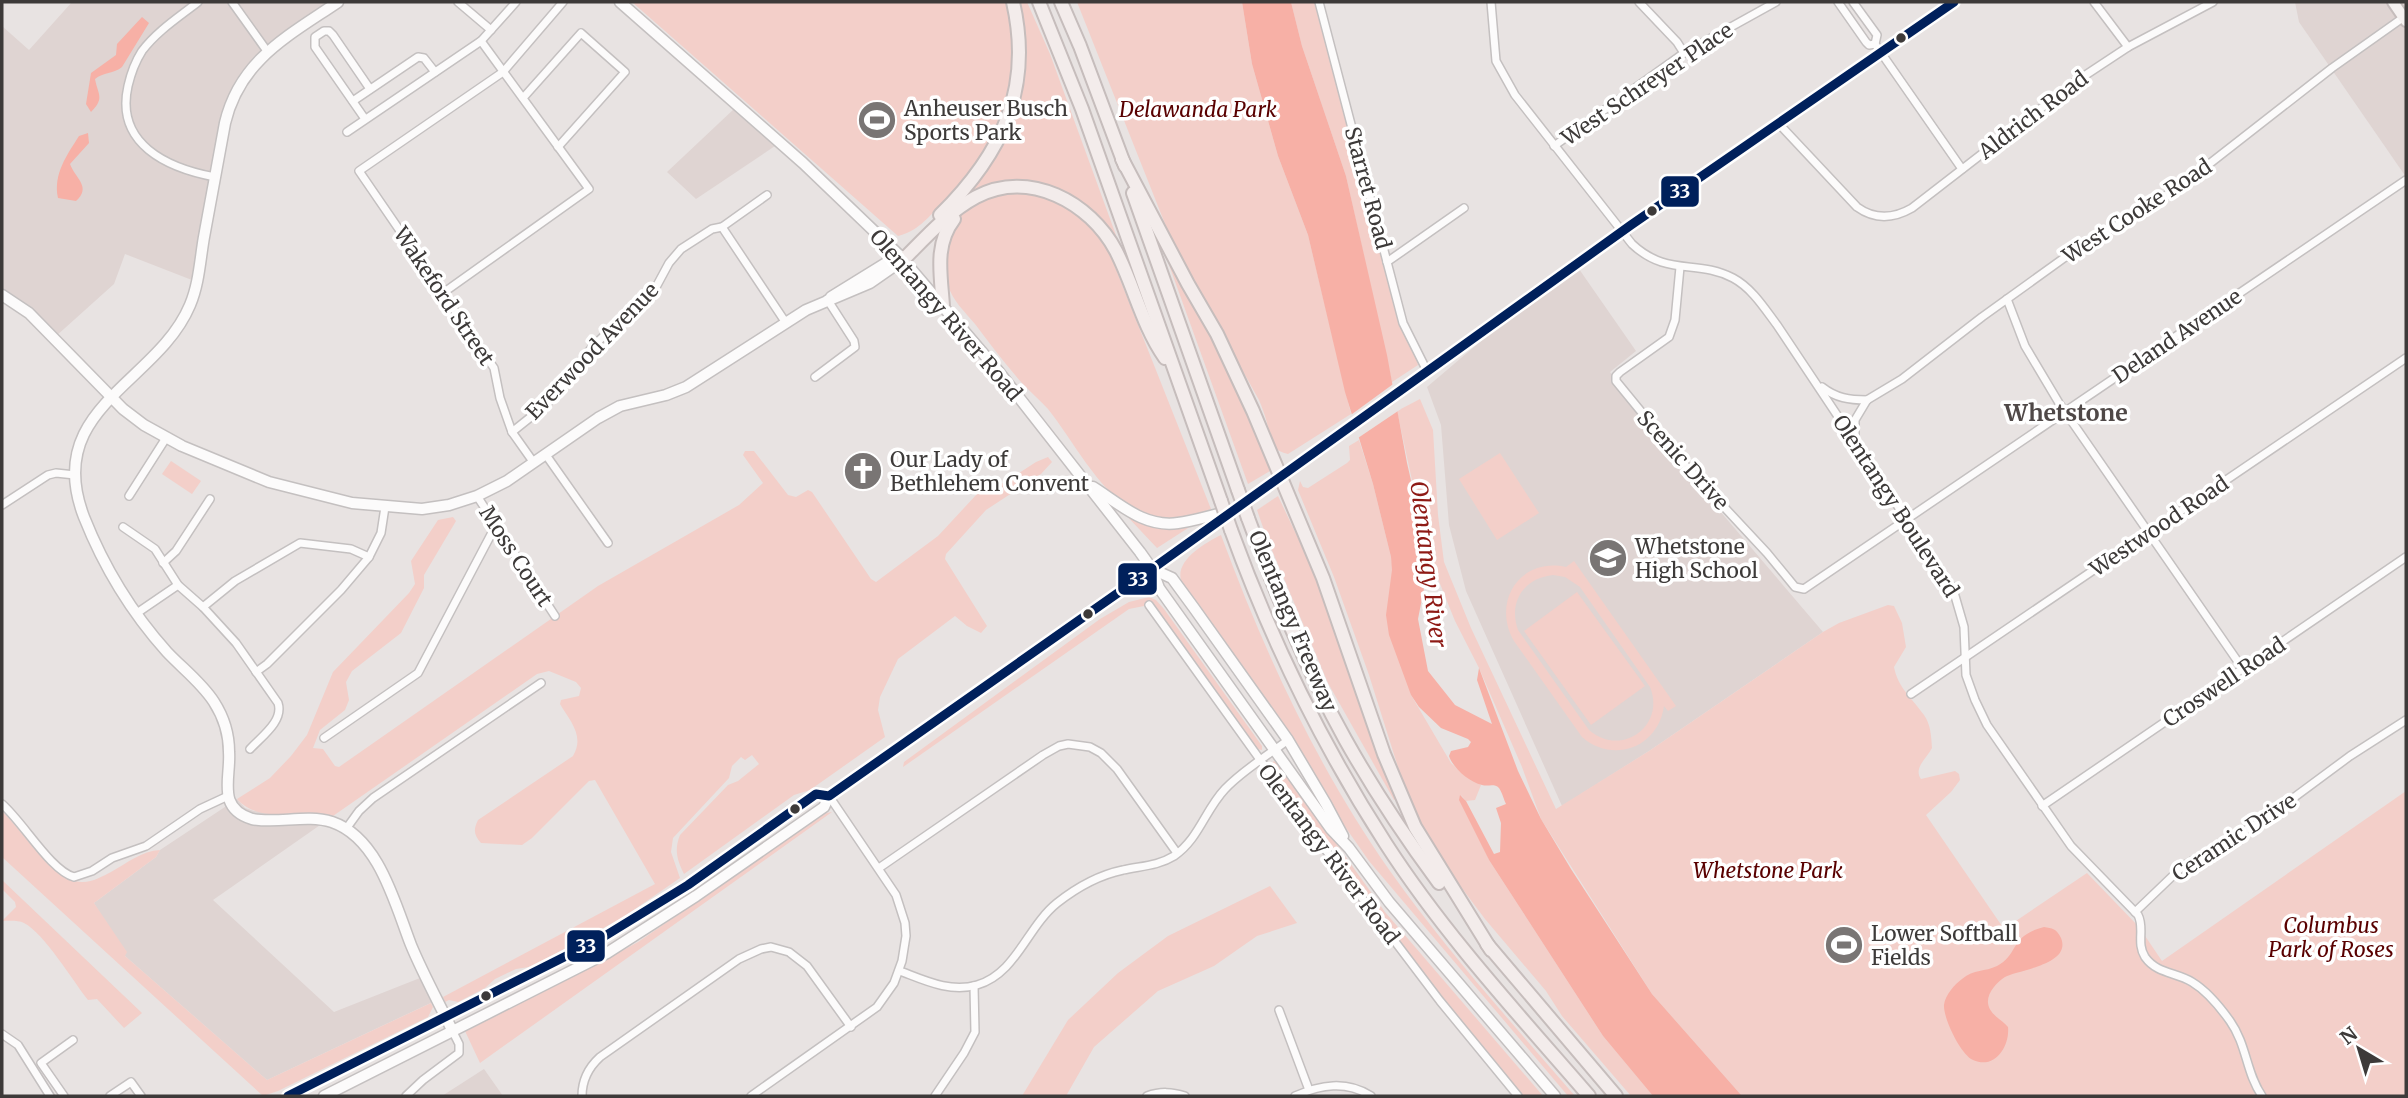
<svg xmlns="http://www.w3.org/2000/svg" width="2408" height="1098" viewBox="0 0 2408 1098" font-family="Merriweather,serif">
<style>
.built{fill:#dfd4d2}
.green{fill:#f3cfc9;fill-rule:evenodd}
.water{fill:#f7b0a6}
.pier{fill:#e8e3e2}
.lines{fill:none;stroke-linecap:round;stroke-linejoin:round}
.street-casing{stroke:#c4c0c0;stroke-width:10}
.secondary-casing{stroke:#c4c0c0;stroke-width:13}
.primary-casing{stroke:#c6bdbc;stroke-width:14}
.highway-casing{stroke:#c6bdbc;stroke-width:16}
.street{stroke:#fcfbfb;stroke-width:7}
.secondary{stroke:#fcfbfb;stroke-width:10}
.primary{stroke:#f6f2f1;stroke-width:10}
.highway{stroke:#f3eceb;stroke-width:12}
.highway-bridge-casing{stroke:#c6bdbc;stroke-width:16;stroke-linecap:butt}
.highway-bridge{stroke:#f3eceb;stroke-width:12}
.bus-1-casing{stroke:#fff;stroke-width:14}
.bus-1{stroke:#00205b;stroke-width:9}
.bus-dot{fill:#3d3a39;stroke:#fff;stroke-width:2.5}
.labels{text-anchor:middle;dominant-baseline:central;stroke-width:7;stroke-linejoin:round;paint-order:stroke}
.street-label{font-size:21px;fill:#3d3a39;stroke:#fff}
.poi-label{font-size:21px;fill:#3d3a39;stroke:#fff;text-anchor:start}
.park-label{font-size:21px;font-style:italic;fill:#590000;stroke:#fff}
.neighbourhood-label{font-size:23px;font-weight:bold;fill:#4f4847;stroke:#fff}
.water-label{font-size:23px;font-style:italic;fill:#8e1a15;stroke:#fff}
.line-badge{stroke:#fff;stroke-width:2.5}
.badge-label{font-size:19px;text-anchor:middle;font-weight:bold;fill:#fff}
</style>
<rect width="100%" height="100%" fill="#e8e3e2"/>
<g class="built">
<polygon points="72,2 336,2 271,47 228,109 197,282 125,254 114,284 55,337 2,295 2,26 29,50"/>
<polygon points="2295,2 2406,2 2406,177 2299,22"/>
<polygon points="735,108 775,146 696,199 667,172"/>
<polygon points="1579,269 1636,351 1610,372 1690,476 1823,632 1649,751 1562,806 1466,591 1449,525 1441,425 1427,387 1501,324"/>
<polygon points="237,799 245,808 254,811 333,816 213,900 334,1012 425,976 437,1000 267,1080 125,956 94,903 156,857 160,850"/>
<polygon points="484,1069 503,1096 442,1096"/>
</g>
<g class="green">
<path d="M632,2H1003L1009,4C1011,18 1015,33 1015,47C1015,109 984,164 941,205C926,219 918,231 898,236Z"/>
<polygon points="1018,2 1027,2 1050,54 1117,238 1114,239 1041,186 969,195 967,192 1011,119"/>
<path d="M1077,2H1242L1252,64L1278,156L1308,235L1351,414L1288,454C1268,449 1271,439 1267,423C1265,415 1262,407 1259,400L1175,249Z"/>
<polygon points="1291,2 1321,2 1334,61 1418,365 1392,382 1346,176 1302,46"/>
<path d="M1025,192C1066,199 1081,214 1106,244L1211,509C1192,517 1169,524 1148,517C1104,503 1076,444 1048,409C1040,400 1030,392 1022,383C1005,364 990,344 975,324C965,312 952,300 948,285C941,265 945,247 953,228C965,200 998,193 1025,192Z"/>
<polygon points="1172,260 1211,330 1271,464 1270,471 1248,484 1168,262"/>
<path d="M1420,399L1433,430L1438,515L1444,562L1471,628L1556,809L1649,751L1823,632L1839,623L1888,605L1894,606L1902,623L1906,647L1894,667C1898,688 1912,698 1924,715C1931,725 1931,736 1932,748C1927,758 1913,768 1921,779L1955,771L1959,774L1960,780L1951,792L1926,815L2004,929L2087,873L2139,927L2162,961L2406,791V1096H1742L1652,994L1541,819L1522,767L1479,668L1455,621L1428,554L1397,411Z"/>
<polygon points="1359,440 1373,484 1391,557 1411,695 1451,763 1463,774 1481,785 1475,800 1466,801 1461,795 1489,860 1603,1036 1653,1096 1631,1096 1562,1016 1546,991 1485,919 1455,879 1424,830 1403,783 1369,675 1334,577 1298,490 1300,481 1303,487 1308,488 1347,463 1350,460 1349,446"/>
<path d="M745,451H754L788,495L796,497L808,490L812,492L871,579L876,582L938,536L977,494L1007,481L1036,462L1048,457L1052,462L1041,474L986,510L946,554L945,559L987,626L981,633L967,626L955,616L898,659L880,697L878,710L885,737L810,790L794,795L684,874C677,860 674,850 680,835L728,785L738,781L759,764L752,755L745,760L741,757L732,766L729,778L673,838L671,852L680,878L622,918L553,955L529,967L516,969L495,979L485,988L458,1002L449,1000L445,1002L443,997L655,884L595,780L589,781L532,838L522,845L481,843C474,835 473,830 478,820L573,756C585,736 570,721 560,704L561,700L579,696L581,688L576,682L549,671L537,674L333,816C303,810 260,825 237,799L270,778L291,756L307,735L333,672L409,593L415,584L411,561L438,520L453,517L456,521L424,575V588L401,633L352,671L346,682L349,700L345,710L320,730L313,748L323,749L335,766L339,767L598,586L739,505L763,483L743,455Z"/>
<polygon points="1500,453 1539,513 1497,540 1459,479"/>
<polygon points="171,461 201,481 192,494 162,474"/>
<polygon points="1278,496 1315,574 1397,798 1394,800 1328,683 1266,536 1257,510"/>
<polygon points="1124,513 1133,517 1199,521 1157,548"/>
<path d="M1221,535C1265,654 1317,767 1390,871C1446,950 1512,1023 1575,1096H1568L1369,861L1339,818L1304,756L1182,583C1173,562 1203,544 1221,535Z"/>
<path d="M1574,561L1676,706L1668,711L1664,706C1658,748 1613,764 1582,737L1514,641C1491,601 1521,557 1566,567ZM1553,575L1565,577L1580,587L1650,687C1666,726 1621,758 1589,730L1518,630C1508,602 1524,578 1553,575Z"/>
<polygon points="1577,592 1645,686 1591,725 1524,631"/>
<polygon points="1149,597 1156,600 1164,609 1262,746 1262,750 1257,749 1149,605 1129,609 903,767 904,762 1100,619 1129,602"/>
<polygon points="1274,761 1280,765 1385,912 1543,1096 1518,1096 1386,925 1271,768 1270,765"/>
<path d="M2,811C21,829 54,881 81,882C91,883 103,876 111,872C127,863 142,851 160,850L156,857L94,903L127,952L125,956L267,1080L431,1003L433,1007L428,1017L278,1091L263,1096L2,857Z"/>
<polygon points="832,812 480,1063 465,1031 598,964 638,942 826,813"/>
<path d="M2,880L142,1013L124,1028L97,999L88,1000C73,981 44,933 24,923C18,920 9,921 2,921L16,907L15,902L2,889Z"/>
<polygon points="1270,886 1297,923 1257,936 1214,966 1158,991 1094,1047 1066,1096 1022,1096 1068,1020 1118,973 1168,936"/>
</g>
<g class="water">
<path d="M1242,2H1291L1302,46L1346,176L1387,355L1407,463L1428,554L1427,573L1418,619L1428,671L1455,705L1492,724L1477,680L1479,668L1518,771L1541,819L1571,869L1652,994L1742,1096H1653L1603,1036L1489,860L1459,800L1460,795L1466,801L1494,854L1500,852L1501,823L1496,808L1506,804C1504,800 1502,792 1499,788C1494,783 1488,787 1482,785C1469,782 1453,768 1449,756L1451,751L1468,747L1471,742L1468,739L1441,728L1419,707L1411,695L1389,635L1386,615L1392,570L1391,557L1373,484L1345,392L1308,235L1278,156L1252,64Z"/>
<path d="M142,17L149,23L122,67C114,74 103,72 95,79C98,95 105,98 91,112L86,104L91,73L116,55L117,44Z"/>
<path d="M88,133L89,143L70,164C75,178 92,187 76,201L58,198C53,174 67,155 79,136Z"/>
<path d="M2044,927C2052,928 2057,929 2061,938C2072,965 2017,970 2005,977C1997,982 1987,993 1988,1003C1989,1014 2001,1019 2008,1027C2010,1046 1995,1070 1973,1060C1961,1055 1943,1018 1944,1005C1945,995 1955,984 1962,979C1974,969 1985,972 1997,966C2019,955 2009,936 2044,927Z"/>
</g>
<polygon class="pier" points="1396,382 1401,409 1355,440 1348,417"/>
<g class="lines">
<g class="street-casing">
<g id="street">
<path d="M198,2C179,17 157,31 142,51C135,62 131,73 128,86C115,144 167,168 215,177"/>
<polyline points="232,2 267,51"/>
<polyline points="458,2 491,30"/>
<polyline points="1319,2 1403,323 1427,371"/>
<path d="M1491,2L1496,61L1515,95L1632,244C1667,277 1697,259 1733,278C1752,288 1765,309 1777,325L1953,589L1964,627L1966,675L1975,700L1987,725L2071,846L2138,915C2145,928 2136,943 2145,957C2157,974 2176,972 2192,982C2207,991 2220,1007 2230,1021C2247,1045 2246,1073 2262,1096"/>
<polyline points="1639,2 1677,42 1684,53"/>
<polyline points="1838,2 1866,42 1869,45 1875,44"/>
<polyline points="1853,2 1877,35 1875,44 1962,169"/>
<polyline points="2094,2 2128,47"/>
<polyline points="523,98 581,33 625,72 558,147"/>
<polyline points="353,101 418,57 424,58 435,72"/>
<polyline points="365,119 315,47 315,37 324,31 329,31 333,35 370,89"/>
<path d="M1778,123L1857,207C1875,220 1893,219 1912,208L2075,82L2128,47L2213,2"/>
<polyline points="347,132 481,41 516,2"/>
<polyline points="1554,146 1684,53 1776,2"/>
<polyline points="722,227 786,323"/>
<polyline points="1387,262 1464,208"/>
<polyline points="1680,267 1675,320 1669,337 1620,372 1616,376 1616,381 1684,464 1767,553 1795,587 1804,589 2406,180"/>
<polyline points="443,293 589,189 481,41"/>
<polyline points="2007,299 2025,346 2059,403 2243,669"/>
<polyline points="815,377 855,347 854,341 827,299"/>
<path d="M1822,387C1836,398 1849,400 1867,400"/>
<polyline points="512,432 547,404 593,346 655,289 669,263 681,249 712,229 722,227 767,195"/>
<polyline points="1855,439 1855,420 1867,400 1902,379 1982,317 2064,258 2181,186 2332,68 2404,17"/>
<polyline points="546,455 608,543"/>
<polyline points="534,463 512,432 500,398 494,368 359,171 503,72 563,2"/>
<polyline points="129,496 166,438"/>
<polyline points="477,496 555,616"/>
<polyline points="2,505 48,475 56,473 75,475"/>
<path d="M123,527L155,549L178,585L203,607L236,643L278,703C284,721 261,737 250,749"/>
<polyline points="163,563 176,551 210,499"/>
<polyline points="1149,605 1312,832 1440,1001 1518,1096"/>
<polyline points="203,607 235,581 300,543 351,549 369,557"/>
<polyline points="137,613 178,585"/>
<polyline points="256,672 267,664 341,590 369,557 381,533 385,507"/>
<polyline points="1911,694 2406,358"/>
<polyline points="324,738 418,673 496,525"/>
<path d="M2,804C23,822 51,871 74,877L92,871L112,858L146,846L200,809L228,796"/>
<polyline points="2042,806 2406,557"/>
<polyline points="346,829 359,811 373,798 541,683"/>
<polyline points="879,868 1043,755 1059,746 1068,744 1090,747 1101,753 1117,769 1177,853"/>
<polyline points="2135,912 2183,866 2265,819 2350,756 2406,720"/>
<path d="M900,971C924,980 950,993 977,985C1016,974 1027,927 1057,903C1076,888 1099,875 1123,870C1140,866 1158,866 1174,856C1199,839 1205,810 1225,789C1243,770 1267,756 1288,740"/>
<polyline points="1279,1010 1309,1090"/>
<polyline points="2,1034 18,1045 50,1096"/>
<polyline points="64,1096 41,1063 73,1040"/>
<polyline points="110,1096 131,1082 141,1096"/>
<polyline points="406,1096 423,1080 459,1053 459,1044 453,1032"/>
<path d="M582,1096C582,1080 588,1068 600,1057L739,959L761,949L771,947L789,952L807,966L851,1027"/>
<polyline points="751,1096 877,1007 894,983 902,961 906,936 905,923 896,895 829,796"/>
<polyline points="935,1096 964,1053 975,1032 974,986"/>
<path d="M1147,1096C1161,1091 1172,1092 1185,1096"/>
<path d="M1295,1096C1320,1085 1346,1080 1371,1096"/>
</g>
</g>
<g class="secondary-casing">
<g id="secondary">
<path d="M338,2C288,36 240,60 225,123C218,161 211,199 204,237C200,260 199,284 190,305C157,384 42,408 84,517C103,565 132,613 167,652C182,668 202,683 214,702C223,716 229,734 229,752C231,778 216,808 252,819C278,824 306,814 332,822C379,838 395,904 411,945C423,974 439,1003 453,1032"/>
<polyline points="620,2 803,163 899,255 999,372 1140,552 1152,569 1159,588 1331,829 1349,848 1389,902 1555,1096"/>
<polyline points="2,295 29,313 123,409 144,425 182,446 269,482 352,503 422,509 449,505 477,496 507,481 598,418 620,406 666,395 686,387 806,310 870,283 903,260"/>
<polyline points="831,297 899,255"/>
<path d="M1093,487C1120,504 1144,528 1178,523C1195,521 1211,515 1228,512"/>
<polyline points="1152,569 1172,578 1194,608 1288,740 1326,804 1343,836"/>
<polyline points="288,1096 600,939 688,885 816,794 829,796"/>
<polyline points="324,1096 607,953 696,896 824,807 829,796 1152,569 1631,225 1954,2"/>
</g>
</g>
<g class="primary-casing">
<polyline id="primary" points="2393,2 2406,21"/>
</g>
<g class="highway-casing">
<g id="highway">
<polyline points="1039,2 1082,109 1221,501"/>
<polyline points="1061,2 1080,46 1125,166"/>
<polyline points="1122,159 1188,284 1217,334 1253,411 1323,578 1384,754 1415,827 1491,950"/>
<polyline points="1133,193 1238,490"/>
<path d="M940,215C1002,154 1033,89 1013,2"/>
<path d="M903,260C925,238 948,212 976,197C1029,169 1090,202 1116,251C1134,286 1142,325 1165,358"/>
<path d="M943,306C941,275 934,245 954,219"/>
<path d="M1248,518C1276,593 1306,669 1345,739C1373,789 1405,837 1439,883"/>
<path d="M1231,530C1271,640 1322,745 1386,844C1444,934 1519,1015 1589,1096"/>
<polyline points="1487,944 1616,1096"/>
</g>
</g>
<use href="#street" class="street"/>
<use href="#secondary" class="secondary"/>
<use href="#primary" class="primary"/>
<use href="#highway" class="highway"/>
<g class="highway-bridge-casing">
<g id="highway-bridge">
<polyline points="1238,490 1248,518"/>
<polyline points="1221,501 1231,530"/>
</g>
</g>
<use href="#highway-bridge" class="highway-bridge"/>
<g class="bus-1-casing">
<polyline id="bus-1" points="288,1096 600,939 688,885 816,794 829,796 1152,569 1631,225 1954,2"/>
</g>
<use href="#bus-1" class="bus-1"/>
</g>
<defs>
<g id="stadium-disc" transform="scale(2.0125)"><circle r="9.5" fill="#797574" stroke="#fff"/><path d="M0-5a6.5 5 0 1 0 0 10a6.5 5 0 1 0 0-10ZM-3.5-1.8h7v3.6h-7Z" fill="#fff"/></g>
<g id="church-disc" transform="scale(2.0125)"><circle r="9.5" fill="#797574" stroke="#fff"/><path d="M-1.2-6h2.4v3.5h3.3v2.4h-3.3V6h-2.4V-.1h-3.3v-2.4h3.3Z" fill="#fff"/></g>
<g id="school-disc" transform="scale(2.0125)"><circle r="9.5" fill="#797574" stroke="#fff"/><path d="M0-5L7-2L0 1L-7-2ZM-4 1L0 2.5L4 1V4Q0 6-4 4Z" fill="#fff"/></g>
</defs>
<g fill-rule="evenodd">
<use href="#stadium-disc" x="877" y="120"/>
<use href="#church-disc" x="863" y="471"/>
<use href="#school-disc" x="1608" y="558"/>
<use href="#stadium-disc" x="1844" y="945"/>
</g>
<g class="bus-dot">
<circle cx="1901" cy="38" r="6"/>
<circle cx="1652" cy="211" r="6"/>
<circle cx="1088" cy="614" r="6"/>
<circle cx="795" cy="809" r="6"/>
<circle cx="486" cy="996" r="6"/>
</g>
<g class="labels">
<g class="street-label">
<text transform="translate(1647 84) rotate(-34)">West Schreyer Place</text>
<text transform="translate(2033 115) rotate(-37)">Aldrich Road</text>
<text transform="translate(1368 188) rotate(75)">Starret Road</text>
<text transform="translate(2137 211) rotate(-33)">West Cooke Road</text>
<text transform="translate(444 296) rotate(56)">Wakeford Street</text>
<text transform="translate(946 315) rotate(49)">Olentangy River Road</text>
<text transform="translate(2177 336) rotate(-34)">Deland Avenue</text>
<text transform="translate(592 351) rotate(-46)">Everwood Avenue</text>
<text transform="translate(1683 460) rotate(48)">Scenic Drive</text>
<text transform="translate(1896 506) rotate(57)">Olentangy Boulevard</text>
<text transform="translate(2159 526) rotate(-34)">Westwood Road</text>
<text transform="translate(516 556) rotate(57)">Moss Court</text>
<text transform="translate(1293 621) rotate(67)">Olentangy Freeway</text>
<text transform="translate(2224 682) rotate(-34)">Croswell Road</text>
<text transform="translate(2234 837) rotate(-33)">Ceramic Drive</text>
<text transform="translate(1329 854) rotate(53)">Olentangy River Road</text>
</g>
<g class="poi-label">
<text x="904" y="108">Anheuser Busch<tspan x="904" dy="24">Sports Park</tspan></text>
<text x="890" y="459">Our Lady of<tspan x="890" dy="24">Bethlehem Convent</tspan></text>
<text x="1635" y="546">Whetstone<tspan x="1635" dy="24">High School</tspan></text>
<text x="1871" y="933">Lower Softball<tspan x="1871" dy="24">Fields</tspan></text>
</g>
<g class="park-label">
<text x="1198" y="109">Delawanda Park</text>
<text x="1768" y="870">Whetstone Park</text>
<text x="2331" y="925">Columbus<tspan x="2331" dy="24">Park of Roses</tspan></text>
</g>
<g class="neighbourhood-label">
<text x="2066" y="412">Whetstone</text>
</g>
<g class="water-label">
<text transform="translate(1429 564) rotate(83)">Olentangy River</text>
</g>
</g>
<g class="line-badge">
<rect x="1660" y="175" width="40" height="33" rx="7" fill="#00205b"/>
<rect x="1117" y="562" width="41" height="34" rx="7" fill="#00205b"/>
<rect x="566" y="929" width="40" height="34" rx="7" fill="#00205b"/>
</g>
<g class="badge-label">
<text x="1680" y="198">33</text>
<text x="1138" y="586">33</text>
<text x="586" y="953">33</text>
</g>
<rect width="2408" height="1098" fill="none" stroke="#3d3a39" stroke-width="7"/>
<g transform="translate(2359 1049) rotate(322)" stroke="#ffffff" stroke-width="5" paint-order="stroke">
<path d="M0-5L12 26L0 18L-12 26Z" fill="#3d3a39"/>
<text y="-10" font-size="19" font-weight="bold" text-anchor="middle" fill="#3d3a39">N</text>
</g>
</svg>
